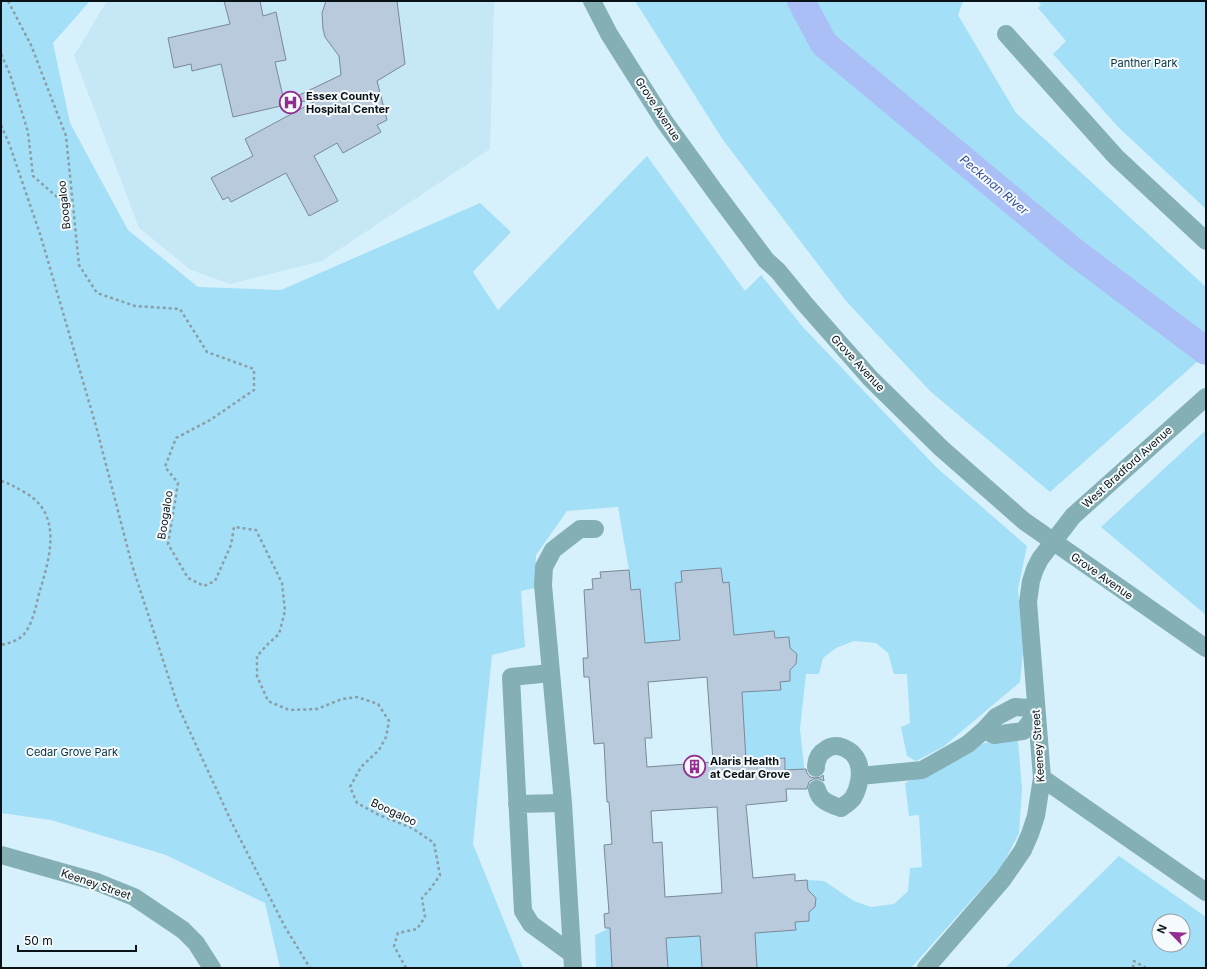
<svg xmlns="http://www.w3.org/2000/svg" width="1207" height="969" font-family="Inter,sans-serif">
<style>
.built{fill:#c5e7f6}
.green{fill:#a4dff8;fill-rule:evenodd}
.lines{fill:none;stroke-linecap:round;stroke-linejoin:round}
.river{stroke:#a9bff5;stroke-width:28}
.building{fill:#b8cadb;stroke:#788999;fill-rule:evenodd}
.path{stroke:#8a9ea6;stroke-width:2.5;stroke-dasharray:3 3;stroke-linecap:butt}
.minor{stroke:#84afb4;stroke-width:18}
.labels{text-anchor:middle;stroke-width:4;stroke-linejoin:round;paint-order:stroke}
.park-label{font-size:11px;fill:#053140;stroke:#f5fafc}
.poi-label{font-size:11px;font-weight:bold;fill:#091216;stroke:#f5fafc;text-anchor:start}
.street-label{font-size:11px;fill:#091216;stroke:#f5fafc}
.water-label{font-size:12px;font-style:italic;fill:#334c9b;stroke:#f5fafc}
</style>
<rect width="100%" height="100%" fill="#d7f1fc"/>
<!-- built -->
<path class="built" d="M 107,1 L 494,1 L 490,149 L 322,261 L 230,284 L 191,270 L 139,228 L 74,56 Z"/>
<!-- green -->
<path class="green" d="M 1,1 L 90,1 L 53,43 L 70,123 L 128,230 L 198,287 L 281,290 L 480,203 L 511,232 L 473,272 L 498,310 L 647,156 L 745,291 L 761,275 L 802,326 L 937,468 L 1027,546 L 1018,589 L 1023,652 L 1020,682 L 943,747 L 916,761 L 907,756 L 901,727 L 910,723 L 907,674 L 894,674 L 888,653 L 876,643 L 854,641 L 836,648 L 823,658 L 819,674 L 806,674 L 800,729 L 805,775 L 786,776 L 785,759 L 746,766 L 742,692 L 781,690 L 780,682 L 790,681 L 790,670 L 796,664 L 797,655 L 790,648 L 775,638 L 774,631 L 734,635 L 729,582 L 723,583 L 721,568 L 681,571 L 682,582 L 675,583 L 680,640 L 645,643 L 640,589 L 631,590 L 629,570 L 618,507 L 567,511 L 536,555 L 535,588 L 521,591 L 525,647 L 492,655 L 473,844 L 523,968 L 280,968 L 265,903 L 166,855 L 51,820 L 1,813 Z
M 635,1 L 963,1 L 958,15 L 1016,113 L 1206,287 L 1206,354 L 1050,492 L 930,391 L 846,301 L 723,140 Z
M 1038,1 L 1206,1 L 1206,209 L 1118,127 L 1053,54 L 1066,41 L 1038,8 L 1041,5 Z
M 1206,430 L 1206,615 L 1101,527 Z
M 1018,740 L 1022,789 L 1019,833 L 1002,866 L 911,968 L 757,968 L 755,933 L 796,930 L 795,922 L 809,921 L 809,912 L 815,907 L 816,898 L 808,890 L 807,880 L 824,881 L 854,901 L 871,907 L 894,904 L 908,891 L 910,868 L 922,867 L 919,815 L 909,816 L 905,783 L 984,743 Z
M 1119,856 L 1206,917 L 1206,968 L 1005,968 ZM 1159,921 L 1183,921 L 1183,945 L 1159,945 Z
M 610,928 L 612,968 L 596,968 L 595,935 Z
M 700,936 L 702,968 L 668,968 L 666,938 Z"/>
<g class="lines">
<!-- river -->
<path class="river" d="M 801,1 L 824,44 L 1073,251 L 1206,351"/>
</g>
<!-- building -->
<path class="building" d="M 224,1 L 260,1 L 263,16 L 276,12 L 286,60 L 275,62 L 285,105 L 233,117 L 221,64 L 192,71 L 191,64 L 174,68 L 168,38 L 230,24 Z
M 326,1 L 397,1 L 405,64 L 377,81 L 387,120 L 377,125 L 381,132 L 343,153 L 337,143 L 314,156 L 338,201 L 309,216 L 286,173 L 231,202 L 228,197 L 223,200 L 211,178 L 253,156 L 245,139 L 319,99 L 319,98 L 295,103 L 293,98 L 341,75 L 339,56 L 325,37 L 323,29 L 322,13 Z
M 721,568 L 723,583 L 729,582 L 734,635 L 774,631 L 775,638 L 789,637 L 790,648 L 797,654 L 796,664 L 790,670 L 790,681 L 780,682 L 781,690 L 742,692 L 746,761 L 785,758 L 785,770 L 806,769 L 807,773 L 810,777 L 815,778 L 821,777 L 823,775 L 824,781 L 819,779 L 814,779 L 809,782 L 807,789 L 786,789 L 787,801 L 746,805 L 753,878 L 795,874 L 795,881 L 807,880 L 808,890 L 816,898 L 815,907 L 809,912 L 809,921 L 795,922 L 796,930 L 755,933 L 757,968 L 702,968 L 700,936 L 666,938 L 668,968 L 612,968 L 610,928 L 605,928 L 604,914 L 609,913 L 604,845 L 612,844 L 609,802 L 607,802 L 604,743 L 594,744 L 589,677 L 584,677 L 583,658 L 588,658 L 584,590 L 593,589 L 592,579 L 601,578 L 600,572 L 629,570 L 631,590 L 640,589 L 645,643 L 680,640 L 675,583 L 682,582 L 681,571 ZM 707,677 L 713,762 L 647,767 L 645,738 L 652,738 L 648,682 ZM 717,807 L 722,893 L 665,897 L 662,842 L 653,843 L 651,811 Z"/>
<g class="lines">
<!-- path -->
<path class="path" d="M 8,1 L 31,45 L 66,136 L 79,265 L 97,293 L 135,306 L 180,309 L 207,352 L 254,369 L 254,390 L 210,420 L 176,438 L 165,467 L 178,483 L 168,544 L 188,578 L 204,586 L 215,581 L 231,545 L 234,527 L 256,530 L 282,583 L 285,611 L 279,634 L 268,644 L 257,656 L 257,676 L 268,701 L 289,710 L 317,709 L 342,699 L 357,697 L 378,704 L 389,721 L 386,737 L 379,750 L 361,767 L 350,787 L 357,803 L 379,815 L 412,828 L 434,843 L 440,875 L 431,888 L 422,898 L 425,917 L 417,929 L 398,933 L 394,946 L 406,968
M 1,54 L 10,74 L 28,132 L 33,176 L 72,210
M 1,125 L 10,146 L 41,237 L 96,426 L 132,565 L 178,706 L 232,823 L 285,927 L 310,968
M 1,481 C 11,484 17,488 26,493 C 61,514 51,554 41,587 C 36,602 34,626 21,637 C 15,642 8,643 1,645
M 1133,968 L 1134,961 L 1146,968"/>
<!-- minor -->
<path class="minor" d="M 592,1 L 609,34 L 664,121 L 716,193 L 766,260 L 778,271 L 805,304 L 870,378 L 941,448 L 1024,521 L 1206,648
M 1006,34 L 1116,157 L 1206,241
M 551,673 L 511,677 L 523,911 L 531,924 L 572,954
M 1015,707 L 1028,708 L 1036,715 L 1023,731 L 994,735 L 984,730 L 996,717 Z
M 816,768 C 816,760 818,754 825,750 C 836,741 853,749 858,762 C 862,773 859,788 853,798 C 850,802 845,805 841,808 C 830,804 819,801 817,789
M 860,776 L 922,770 L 968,744 L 984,730
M 1042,778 L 1206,892
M 517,804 L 563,803
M 1,855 L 97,882 L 134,897 L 183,930 L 196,943 L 212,968
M 573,968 L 563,803 L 543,585 L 544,567 L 553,550 L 580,529 L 595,529
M 926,968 L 1003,879 L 1023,850 L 1030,834 L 1036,816 L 1042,778 L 1028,602 L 1031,581 L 1035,569 L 1040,559 L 1073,516 L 1206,397"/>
</g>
<!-- icons -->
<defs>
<symbol id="hospital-ring" viewBox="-11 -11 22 22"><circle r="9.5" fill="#f5fafc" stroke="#942d91" stroke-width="1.5"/><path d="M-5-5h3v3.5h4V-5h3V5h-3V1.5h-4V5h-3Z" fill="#942d91"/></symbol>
<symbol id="building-ring" viewBox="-11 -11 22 22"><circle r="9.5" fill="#f5fafc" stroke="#942d91" stroke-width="1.5"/><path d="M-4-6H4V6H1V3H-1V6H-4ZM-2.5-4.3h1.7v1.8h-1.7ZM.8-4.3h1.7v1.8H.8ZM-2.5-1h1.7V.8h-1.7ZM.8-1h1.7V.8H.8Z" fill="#942d91"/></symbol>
</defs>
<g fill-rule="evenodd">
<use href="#hospital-ring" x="278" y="90" width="25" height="25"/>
<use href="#building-ring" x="682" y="754" width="25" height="25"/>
</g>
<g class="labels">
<!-- park labels -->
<g class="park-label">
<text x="1144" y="67">Panther Park</text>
<text x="72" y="756">Cedar Grove Park</text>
</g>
<!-- poi labels -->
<g class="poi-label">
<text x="306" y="100">Essex County<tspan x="306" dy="13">Hospital Center</tspan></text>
<text x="710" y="765">Alaris Health<tspan x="710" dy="13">at Cedar Grove</tspan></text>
</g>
<!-- street labels -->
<g class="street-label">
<text transform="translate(658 109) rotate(57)" y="4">Grove Avenue</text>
<text transform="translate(64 205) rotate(-96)" y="4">Boogaloo</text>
<text transform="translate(858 363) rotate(47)" y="4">Grove Avenue</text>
<text transform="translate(1127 467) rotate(-42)" y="4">West Bradford Avenue</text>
<text transform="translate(165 515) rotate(-81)" y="4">Boogaloo</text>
<text transform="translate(1102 576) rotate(35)" y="4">Grove Avenue</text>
<text transform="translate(1038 746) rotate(-94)" y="4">Keeney Street</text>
<text transform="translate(394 812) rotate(25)" y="4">Boogaloo</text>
<text transform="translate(96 884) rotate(19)" y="4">Keeney Street</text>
</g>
<!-- water labels -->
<g class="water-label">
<text transform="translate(994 185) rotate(40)" y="4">Peckman River</text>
</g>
</g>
<!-- border -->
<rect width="1207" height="969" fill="none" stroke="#091216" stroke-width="4"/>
<!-- north arrow -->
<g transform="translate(1171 933) rotate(294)"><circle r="19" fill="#f5fafc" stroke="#979da0"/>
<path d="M0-3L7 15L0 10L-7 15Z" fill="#942d91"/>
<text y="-6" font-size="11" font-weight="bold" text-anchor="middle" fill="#091216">N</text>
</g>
<!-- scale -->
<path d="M18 945v6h118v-6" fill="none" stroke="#091216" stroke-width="2"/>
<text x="24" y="945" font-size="12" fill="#091216" stroke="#f5fafc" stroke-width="3" paint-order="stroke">50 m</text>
</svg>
